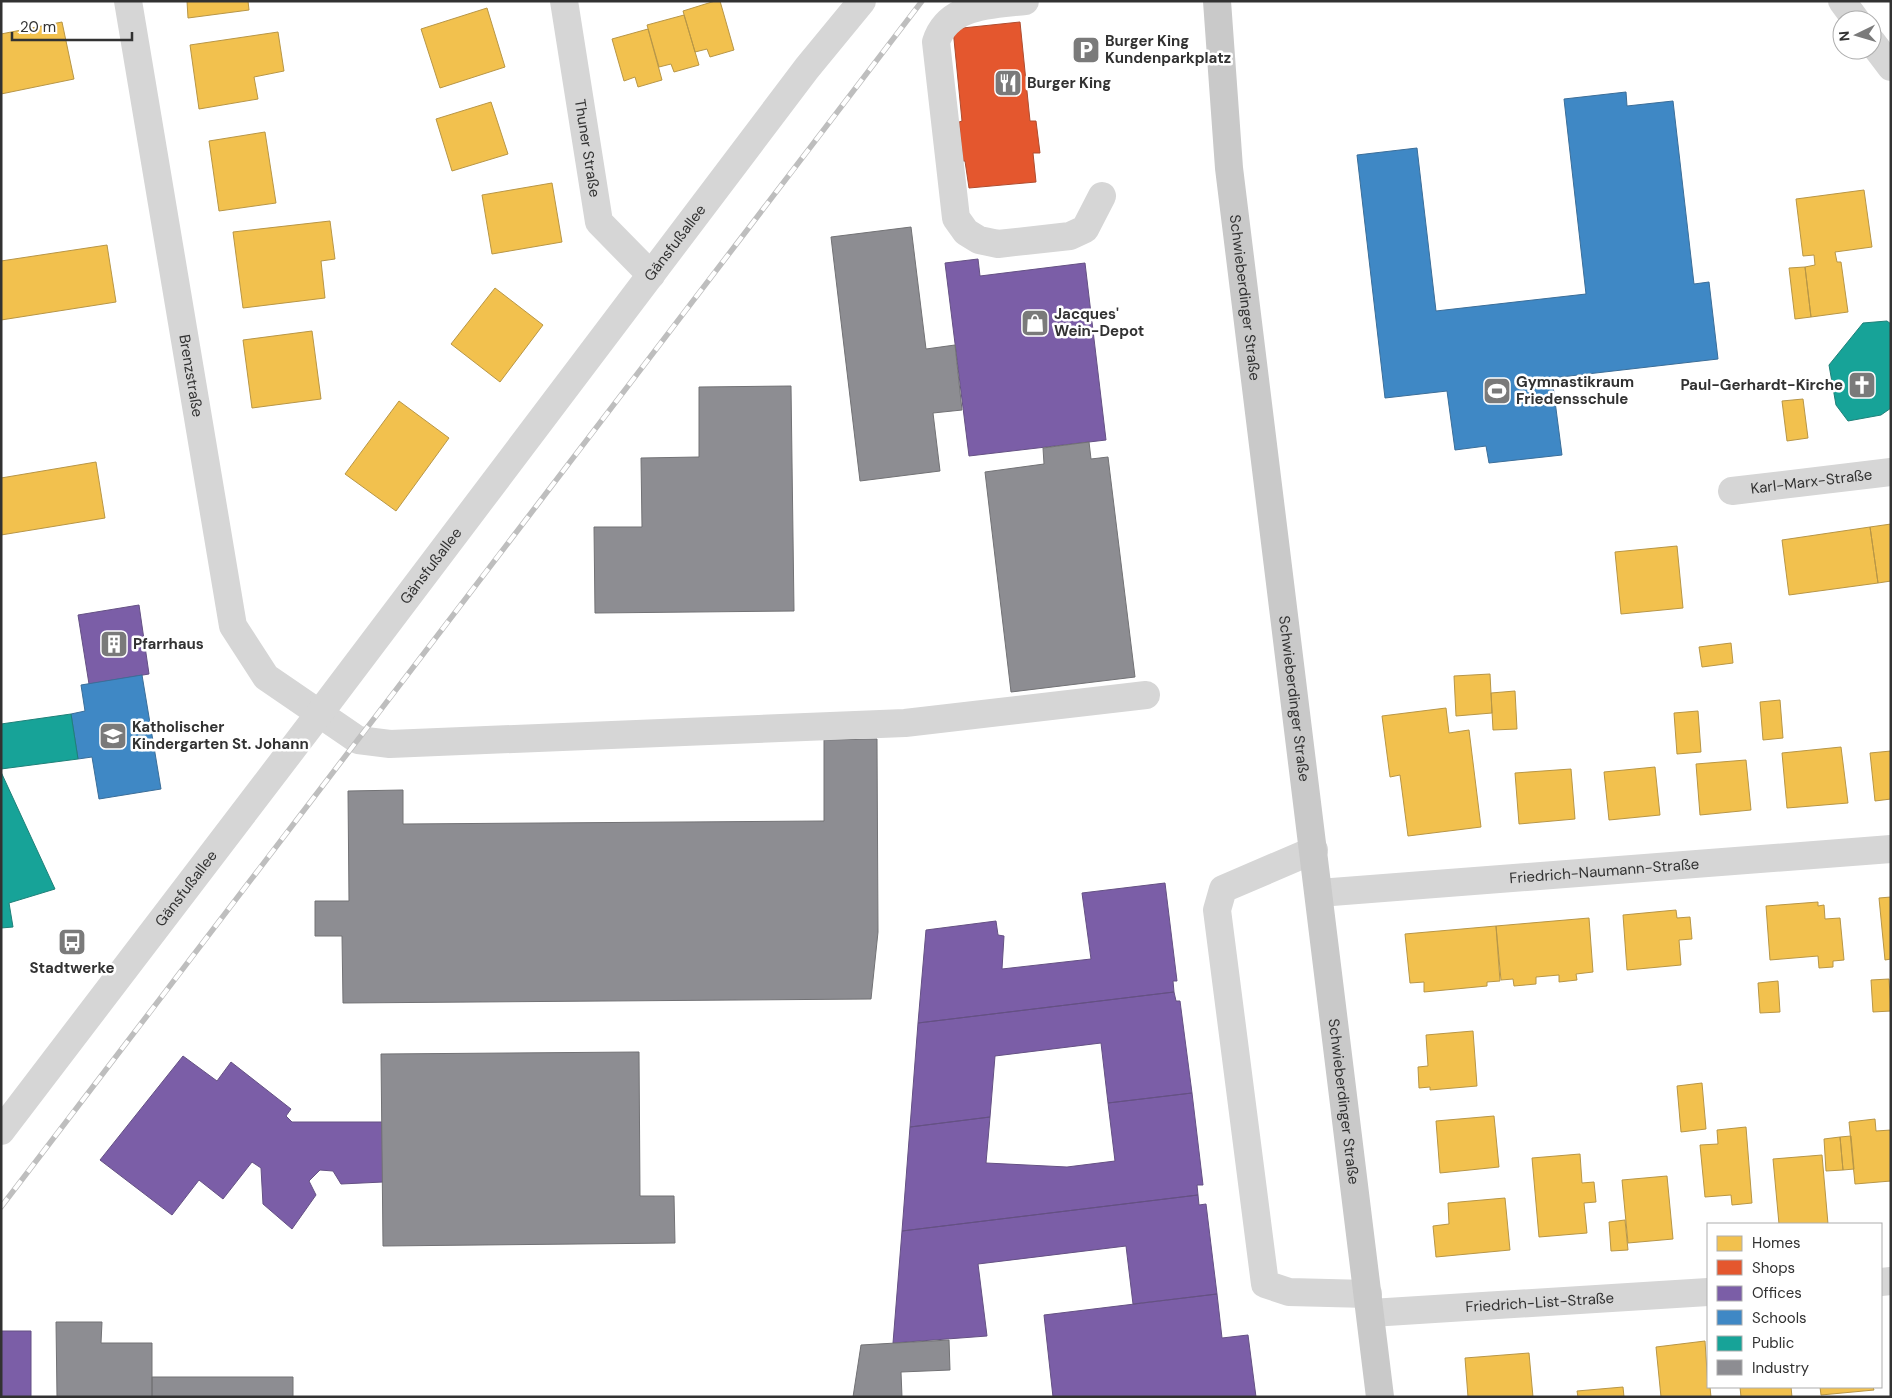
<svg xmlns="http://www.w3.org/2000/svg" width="1892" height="1398" font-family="'DM Sans',sans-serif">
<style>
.homes{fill:#f2c14e;stroke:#b89646}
.shops{fill:#e4572e;stroke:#af4c2f}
.offices{fill:#7b5ea7;stroke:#655184}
.schools{fill:#3f88c5;stroke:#3b6e99}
.public{fill:#17a398;stroke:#1f8179}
.industry{fill:#8d8d92;stroke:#727275}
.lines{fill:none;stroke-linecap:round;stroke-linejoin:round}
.minor{stroke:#d6d6d6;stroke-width:28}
.major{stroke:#c9c9c9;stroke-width:28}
.rail-casing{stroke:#bebebe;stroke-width:5.5}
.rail{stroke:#fff;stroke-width:4;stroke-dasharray:11;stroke-linecap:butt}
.labels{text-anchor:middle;stroke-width:5;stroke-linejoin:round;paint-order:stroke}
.poi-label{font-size:15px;font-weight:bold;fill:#323232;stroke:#fff;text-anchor:start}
.street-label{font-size:15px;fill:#323232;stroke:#fff}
</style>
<rect width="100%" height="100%" fill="#fff"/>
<!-- homes -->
<path class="homes" d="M 187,1 L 248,1 L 249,10 L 188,18 Z
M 715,1 L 720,1 L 734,50 L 710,57 L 707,49 L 695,52 L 683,11 Z
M 487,8 L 505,67 L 440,88 L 421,29 Z
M 684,15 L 699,65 L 674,72 L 671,64 L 659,67 L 647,25 Z
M 62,22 L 74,79 L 1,94 L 1,34 Z
M 648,29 L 662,80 L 638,87 L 635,77 L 624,81 L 612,39 Z
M 278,32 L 284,71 L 254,77 L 258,99 L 199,109 L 190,45 Z
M 491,102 L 508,154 L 452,171 L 436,119 Z
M 265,132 L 276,203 L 219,211 L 209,141 Z
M 552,183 L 562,242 L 492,254 L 482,195 Z
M 1864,190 L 1872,247 L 1835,252 L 1837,262 L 1841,262 L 1848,312 L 1811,317 L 1805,267 L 1815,265 L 1814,255 L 1803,256 L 1796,199 Z
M 330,221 L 335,259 L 321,261 L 325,298 L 243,308 L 233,232 Z
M 107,245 L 116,302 L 1,320 L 1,261 Z
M 1805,267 L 1811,317 L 1795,319 L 1789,268 Z
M 495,288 L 543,325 L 500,382 L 451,344 Z
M 312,331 L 321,399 L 252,408 L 243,340 Z
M 1803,399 L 1808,438 L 1787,441 L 1782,401 Z
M 399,401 L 449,438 L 396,511 L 345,474 Z
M 96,462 L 105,518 L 1,535 L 1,478 Z
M 1891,524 L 1891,581 L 1878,583 L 1870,527 Z
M 1870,527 L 1878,583 L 1789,595 L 1782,540 Z
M 1677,546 L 1683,608 L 1621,614 L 1615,552 Z
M 1731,643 L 1733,663 L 1702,667 L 1699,647 Z
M 1490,674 L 1492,713 L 1456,716 L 1454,676 Z
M 1515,691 L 1517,729 L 1493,730 L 1491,693 Z
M 1780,700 L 1783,738 L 1763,740 L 1760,702 Z
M 1446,708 L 1449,733 L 1469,730 L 1481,827 L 1408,836 L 1400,775 L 1390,777 L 1382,716 Z
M 1698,711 L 1701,752 L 1677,754 L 1674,713 Z
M 1841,747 L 1848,803 L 1787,808 L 1782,753 Z
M 1891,751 L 1891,799 L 1875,801 L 1870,753 Z
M 1746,760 L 1751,810 L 1700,815 L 1696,764 Z
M 1655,767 L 1660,815 L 1609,820 L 1604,772 Z
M 1571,769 L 1575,819 L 1519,824 L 1515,773 Z
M 1891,897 L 1891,959 L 1885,960 L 1879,898 Z
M 1818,902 L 1818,906 L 1824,905 L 1825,919 L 1840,918 L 1844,960 L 1833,961 L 1833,967 L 1819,968 L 1818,956 L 1770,960 L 1766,906 Z
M 1676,910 L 1677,918 L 1690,917 L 1692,939 L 1679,940 L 1681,965 L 1627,970 L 1623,915 Z
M 1589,918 L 1593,972 L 1576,974 L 1577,980 L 1559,982 L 1559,975 L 1536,977 L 1536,984 L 1514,986 L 1513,979 L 1501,980 L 1496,926 Z
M 1496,926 L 1500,981 L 1487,982 L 1487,986 L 1424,992 L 1424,982 L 1410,983 L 1405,934 Z
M 1889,979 L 1891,1011 L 1873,1012 L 1871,980 Z
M 1778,981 L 1780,1012 L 1760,1013 L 1758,983 Z
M 1473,1031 L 1477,1086 L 1430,1090 L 1430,1087 L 1419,1088 L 1418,1067 L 1428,1066 L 1426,1035 Z
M 1702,1083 L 1706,1129 L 1681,1132 L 1677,1086 Z
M 1494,1116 L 1499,1167 L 1440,1173 L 1436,1121 Z
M 1875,1119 L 1876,1131 L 1891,1130 L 1891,1181 L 1855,1184 L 1849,1122 Z
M 1746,1127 L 1752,1203 L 1732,1205 L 1731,1195 L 1705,1197 L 1700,1145 L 1718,1144 L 1717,1130 Z
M 1851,1136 L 1854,1169 L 1843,1170 L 1840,1137 Z
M 1840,1137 L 1843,1170 L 1826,1171 L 1824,1139 Z
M 1580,1154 L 1582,1183 L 1594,1182 L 1596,1202 L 1584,1203 L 1587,1233 L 1539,1237 L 1532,1158 Z
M 1822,1155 L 1828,1224 L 1779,1224 L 1773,1159 Z
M 1667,1176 L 1673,1239 L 1628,1243 L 1622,1180 Z
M 1505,1198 L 1510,1250 L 1436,1257 L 1433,1226 L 1449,1224 L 1448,1203 Z
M 1625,1220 L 1628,1250 L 1611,1251 L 1609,1222 Z
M 1705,1341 L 1708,1387 L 1710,1387 L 1711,1397 L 1661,1397 L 1656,1347 Z
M 1529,1353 L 1533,1397 L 1468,1397 L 1465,1358 Z
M 1623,1387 L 1624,1397 L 1578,1397 L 1577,1391 Z
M 1740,1387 L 1791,1387 L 1792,1397 L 1741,1397 Z
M 1820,1387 L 1873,1387 L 1874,1390 L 1821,1395 Z"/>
<!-- shops -->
<path class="shops" d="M 1020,22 L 1030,121 L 1036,121 L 1040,153 L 1033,153 L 1036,182 L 969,188 L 965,161 L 963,161 L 959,122 L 962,121 L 953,29 Z"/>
<!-- offices -->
<path class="offices" d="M 978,259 L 980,276 L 1085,263 L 1106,440 L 969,456 L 945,263 Z
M 139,605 L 149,674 L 89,684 L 78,615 Z
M 1165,883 L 1177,981 L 1173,981 L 1174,992 L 918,1023 L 926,930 L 996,921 L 998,935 L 1004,936 L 1002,969 L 1091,959 L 1082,893 Z
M 1174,992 L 1176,1001 L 1180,1001 L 1192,1093 L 1108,1103 L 1101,1043 L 995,1056 L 990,1117 L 910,1127 L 918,1023 Z
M 183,1056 L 217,1081 L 231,1062 L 291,1109 L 286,1116 L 292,1122 L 382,1122 L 383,1182 L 341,1184 L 333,1171 L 320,1170 L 309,1181 L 316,1195 L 292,1229 L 263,1204 L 261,1168 L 252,1162 L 223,1199 L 199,1180 L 172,1215 L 100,1160 Z
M 1192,1093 L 1203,1185 L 1197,1185 L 1198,1195 L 902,1231 L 910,1127 L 990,1117 L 986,1163 L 1067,1167 L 1115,1161 L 1108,1103 Z
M 1198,1195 L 1199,1205 L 1206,1204 L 1217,1294 L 1133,1304 L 1126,1246 L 978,1264 L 987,1336 L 893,1343 L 902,1231 Z
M 1217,1294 L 1222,1338 L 1248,1335 L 1256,1397 L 1053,1397 L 1044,1315 Z
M 1,1331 L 31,1331 L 31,1397 L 1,1397 Z"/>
<!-- schools -->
<path class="schools" d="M 1626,92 L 1627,106 L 1673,101 L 1694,284 L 1709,282 L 1718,359 L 1552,378 L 1562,455 L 1489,463 L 1486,446 L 1455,450 L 1447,391 L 1385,398 L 1357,155 L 1417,148 L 1436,311 L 1586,294 L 1564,99 Z
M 142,675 L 161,789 L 99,799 L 92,757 L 78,759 L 71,714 L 85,711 L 81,685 Z"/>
<!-- public -->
<path class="public" d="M 1887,321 L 1891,324 L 1891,408 L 1881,415 L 1848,421 L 1836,405 L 1829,365 L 1863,323 Z
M 71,714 L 78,759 L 1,769 L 1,724 Z
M 1,772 L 55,889 L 9,903 L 13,927 L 1,928 Z"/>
<!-- industry -->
<path class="industry" d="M 911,227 L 926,349 L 955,345 L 962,410 L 933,413 L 940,471 L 860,481 L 831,237 Z
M 791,386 L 794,611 L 595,613 L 594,527 L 642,527 L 641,458 L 699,457 L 699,387 Z
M 1089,442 L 1091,459 L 1108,457 L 1135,677 L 1011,692 L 985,472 L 1044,464 L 1043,448 Z
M 877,739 L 878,932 L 871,999 L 343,1003 L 342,936 L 315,936 L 315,901 L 349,901 L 348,791 L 403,790 L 403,824 L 824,821 L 824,740 Z
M 639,1052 L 640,1196 L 674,1196 L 675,1243 L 383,1246 L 381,1054 Z
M 56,1322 L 102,1322 L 101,1343 L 152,1343 L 152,1397 L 57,1397 Z
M 949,1340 L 950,1370 L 901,1372 L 902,1397 L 853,1397 L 861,1345 Z
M 152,1377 L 293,1377 L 293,1397 L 152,1397 Z"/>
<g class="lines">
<!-- minor -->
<g class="minor">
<path id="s1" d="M 128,1 L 233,626 L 266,677 L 358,740 L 390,744 L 905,723 L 1146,695"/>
<path id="s2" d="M 564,1 L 599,222 L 651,275"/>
<path d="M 1025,1 C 992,5 948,4 936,42 L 956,218 L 966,232 L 979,240 L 998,244 L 1070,236 L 1085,229 L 1102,196"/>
<path d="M 1842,1 L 1856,20"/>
<path d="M 1872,42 L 1891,67"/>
<path id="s3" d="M 1732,491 L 1891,472"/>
<path d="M 1314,850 L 1223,889 L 1217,910 L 1265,1284 L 1289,1292 L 1368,1294"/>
<path id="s4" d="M 1319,893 L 1891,849"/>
<path id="s5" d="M 1,1131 L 319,714 L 807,68 L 862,1"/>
<path d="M 1881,1282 L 1891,1281"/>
<path id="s6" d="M 1371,1313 L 1708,1292"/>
</g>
<!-- major -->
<path class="major" id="s7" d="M 1217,1 L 1229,168 L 1380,1397"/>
<defs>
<path id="rail" d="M 1,1207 L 922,1"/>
</defs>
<!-- rail casing -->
<use href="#rail" class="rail-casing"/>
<!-- rail -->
<use href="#rail" class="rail"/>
</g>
<!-- icons -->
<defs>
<symbol id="parking-square" viewBox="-11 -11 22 22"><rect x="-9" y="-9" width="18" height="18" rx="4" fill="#7a7a7a" stroke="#fff"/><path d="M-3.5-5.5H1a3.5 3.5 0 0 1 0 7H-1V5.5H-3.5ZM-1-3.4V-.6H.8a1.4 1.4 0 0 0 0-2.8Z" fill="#fff"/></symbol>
<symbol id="restaurant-square" viewBox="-11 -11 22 22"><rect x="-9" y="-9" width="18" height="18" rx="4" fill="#7a7a7a" stroke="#fff"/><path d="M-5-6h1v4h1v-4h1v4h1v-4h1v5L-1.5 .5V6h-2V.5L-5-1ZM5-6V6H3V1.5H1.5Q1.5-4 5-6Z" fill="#fff"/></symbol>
<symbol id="shop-square" viewBox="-11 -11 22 22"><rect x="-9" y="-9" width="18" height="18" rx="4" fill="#7a7a7a" stroke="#fff"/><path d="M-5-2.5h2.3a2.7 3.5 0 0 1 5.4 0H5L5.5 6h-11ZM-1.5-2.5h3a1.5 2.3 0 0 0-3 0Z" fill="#fff"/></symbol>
<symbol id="church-square" viewBox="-11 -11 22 22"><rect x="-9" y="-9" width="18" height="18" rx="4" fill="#7a7a7a" stroke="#fff"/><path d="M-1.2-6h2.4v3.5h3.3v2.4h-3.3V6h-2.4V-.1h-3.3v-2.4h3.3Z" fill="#fff"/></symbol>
<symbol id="stadium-square" viewBox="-11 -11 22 22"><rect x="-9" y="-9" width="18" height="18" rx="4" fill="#7a7a7a" stroke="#fff"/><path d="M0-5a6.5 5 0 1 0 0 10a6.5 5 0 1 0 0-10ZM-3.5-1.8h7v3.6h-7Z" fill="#fff"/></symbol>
<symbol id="building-square" viewBox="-11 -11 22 22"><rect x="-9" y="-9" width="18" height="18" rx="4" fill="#7a7a7a" stroke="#fff"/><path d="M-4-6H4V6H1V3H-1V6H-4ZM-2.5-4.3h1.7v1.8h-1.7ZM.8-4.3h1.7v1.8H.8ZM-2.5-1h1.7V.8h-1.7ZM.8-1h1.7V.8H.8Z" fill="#fff"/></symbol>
<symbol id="school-square" viewBox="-11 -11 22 22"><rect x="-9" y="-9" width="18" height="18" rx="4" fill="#7a7a7a" stroke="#fff"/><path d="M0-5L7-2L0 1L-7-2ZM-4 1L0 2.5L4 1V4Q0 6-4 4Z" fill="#fff"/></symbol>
<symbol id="bus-square" viewBox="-11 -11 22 22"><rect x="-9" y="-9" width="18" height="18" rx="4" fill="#7a7a7a" stroke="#fff"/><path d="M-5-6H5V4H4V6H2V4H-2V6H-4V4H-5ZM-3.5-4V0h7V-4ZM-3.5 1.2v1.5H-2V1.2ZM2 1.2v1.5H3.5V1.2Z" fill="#fff"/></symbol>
</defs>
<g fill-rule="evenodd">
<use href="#parking-square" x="1070" y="34" width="32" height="32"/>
<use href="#restaurant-square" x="992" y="67" width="32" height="32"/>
<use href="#shop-square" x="1019" y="307" width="32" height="32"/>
<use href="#church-square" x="1846" y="369" width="32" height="32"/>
<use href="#stadium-square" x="1481" y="375" width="32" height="32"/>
<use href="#building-square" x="98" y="628" width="32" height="32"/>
<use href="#school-square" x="97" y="720" width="32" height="32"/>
<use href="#bus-square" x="56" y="926" width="32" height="32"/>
</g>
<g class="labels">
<!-- poi labels -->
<g class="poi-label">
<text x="1105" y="46">Burger King<tspan x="1105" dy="17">Kundenparkplatz</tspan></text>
<text x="1027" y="88">Burger King</text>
<text x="1054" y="319">Jacques'<tspan x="1054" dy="17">Wein-Depot</tspan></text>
<text x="1516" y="387">Gymnastikraum<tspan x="1516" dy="17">Friedensschule</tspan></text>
<text x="1843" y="390" text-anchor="end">Paul-Gerhardt-Kirche</text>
<text x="133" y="649">Pfarrhaus</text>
<text x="132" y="732">Katholischer<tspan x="132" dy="17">Kindergarten St. Johann</tspan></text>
<text x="72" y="973" text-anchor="middle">Stadtwerke</text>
</g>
<!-- street labels -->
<g class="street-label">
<text dy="5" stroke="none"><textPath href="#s2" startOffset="149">Thuner Straße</textPath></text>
<text dy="5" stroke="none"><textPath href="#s5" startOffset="1115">Gänsfußallee</textPath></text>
<text dy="5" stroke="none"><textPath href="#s7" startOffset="298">Schwieberdinger Straße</textPath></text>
<text dy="5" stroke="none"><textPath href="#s1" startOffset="380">Brenzstraße</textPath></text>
<text dy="5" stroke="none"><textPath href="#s3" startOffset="80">Karl-Marx-Straße</textPath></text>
<text dy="5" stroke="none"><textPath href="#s5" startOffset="710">Gänsfußallee</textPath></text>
<text dy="5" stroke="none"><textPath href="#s7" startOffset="702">Schwieberdinger Straße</textPath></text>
<text dy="5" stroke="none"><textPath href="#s4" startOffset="286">Friedrich-Naumann-Straße</textPath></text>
<text dy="5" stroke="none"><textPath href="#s5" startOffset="305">Gänsfußallee</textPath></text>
<text dy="5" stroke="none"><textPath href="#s7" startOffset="1108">Schwieberdinger Straße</textPath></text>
<text dy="5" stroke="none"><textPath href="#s6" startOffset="169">Friedrich-List-Straße</textPath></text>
</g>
</g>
<!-- border -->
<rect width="1892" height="1398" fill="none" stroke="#323232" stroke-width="5"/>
<!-- legend -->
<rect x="1707" y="1223" width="175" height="165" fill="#ffffff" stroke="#adadad"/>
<rect x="1717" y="1236" width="25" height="15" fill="#f2c14e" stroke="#adadad"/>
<text x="1752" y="1248" font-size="15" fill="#323232">Homes</text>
<rect x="1717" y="1260" width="25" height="15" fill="#e4572e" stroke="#adadad"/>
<text x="1752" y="1273" font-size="15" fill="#323232">Shops</text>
<rect x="1717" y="1286" width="25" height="15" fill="#7b5ea7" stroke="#adadad"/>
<text x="1752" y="1298" font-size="15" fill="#323232">Offices</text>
<rect x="1717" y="1310" width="25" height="15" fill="#3f88c5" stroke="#adadad"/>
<text x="1752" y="1323" font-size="15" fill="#323232">Schools</text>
<rect x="1717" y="1336" width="25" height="15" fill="#17a398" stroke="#adadad"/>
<text x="1752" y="1348" font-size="15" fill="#323232">Public</text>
<rect x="1717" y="1360" width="25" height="15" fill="#8d8d92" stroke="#adadad"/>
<text x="1752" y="1373" font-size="15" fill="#323232">Industry</text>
<!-- north arrow -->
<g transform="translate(1857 35) rotate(265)"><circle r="24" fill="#ffffff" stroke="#adadad"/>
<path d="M0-4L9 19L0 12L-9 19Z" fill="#7a7a7a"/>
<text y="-8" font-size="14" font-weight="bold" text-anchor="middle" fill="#323232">N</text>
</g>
<!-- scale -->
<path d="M12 32v8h120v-8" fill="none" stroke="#323232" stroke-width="2.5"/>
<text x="20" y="32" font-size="15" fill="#323232" stroke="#ffffff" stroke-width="4" paint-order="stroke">20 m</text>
</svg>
